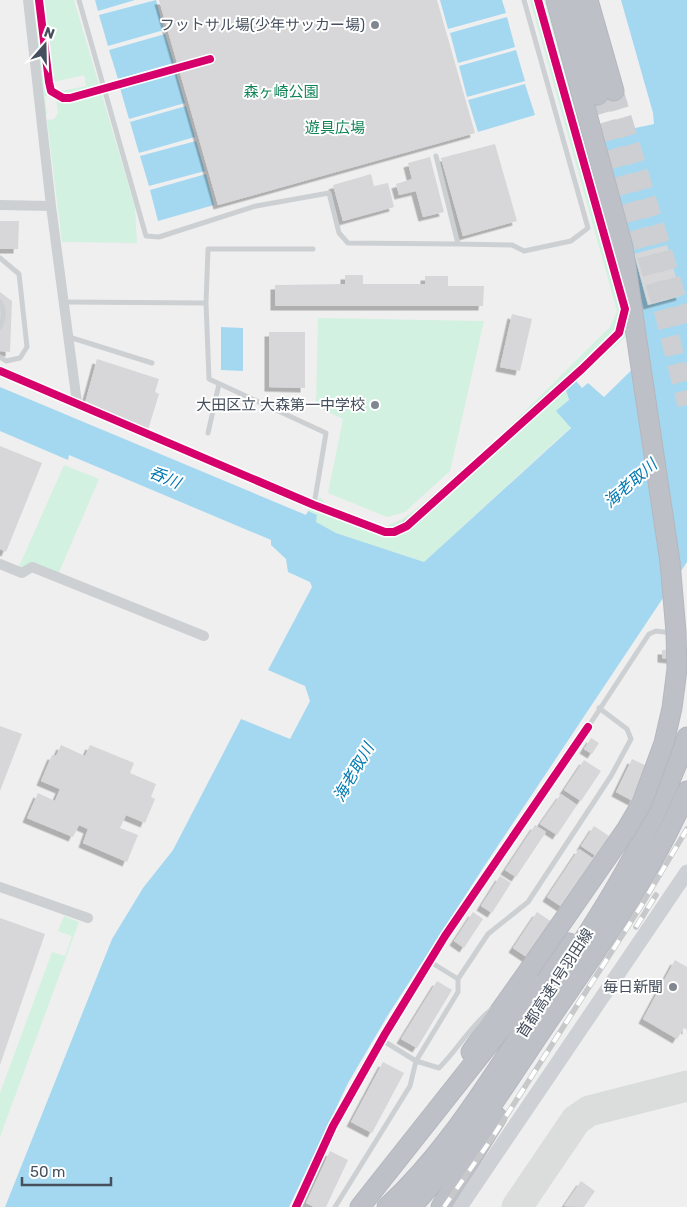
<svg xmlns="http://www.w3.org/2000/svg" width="687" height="1207" font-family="Rubik,'Noto Sans JP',sans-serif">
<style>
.green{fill:#d2f1e1}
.water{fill:#a4d8f1}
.pier{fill:#f0efef}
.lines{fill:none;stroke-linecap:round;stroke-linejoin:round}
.taxiway{stroke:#dbdcdc;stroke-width:31}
.building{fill:#d7d7d9;filter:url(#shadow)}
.highway-tunnel{stroke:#cecfd2;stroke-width:19;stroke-dasharray:19 9;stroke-linecap:butt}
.highway-casing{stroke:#b4b7bf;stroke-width:21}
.lane{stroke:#cdd0d3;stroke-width:5}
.street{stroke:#cdd0d3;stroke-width:10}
.secondary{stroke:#cdd0d4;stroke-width:15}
.highway{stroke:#bdc1c7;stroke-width:19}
.rail-casing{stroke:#c6c8ca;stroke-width:5.5}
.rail{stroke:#fff;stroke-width:4;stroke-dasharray:11;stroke-linecap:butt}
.highway-bridge-casing{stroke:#b4b7bf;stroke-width:21;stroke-linecap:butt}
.highway-bridge{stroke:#bdc1c7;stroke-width:19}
.cycleway-casing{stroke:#fff;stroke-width:11}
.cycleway{stroke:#d6006c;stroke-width:8}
.poi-dot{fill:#818790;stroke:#fff;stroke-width:2}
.labels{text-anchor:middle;stroke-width:4;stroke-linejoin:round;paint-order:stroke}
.poi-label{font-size:15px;fill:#454f5d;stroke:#fff;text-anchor:end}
.park-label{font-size:15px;fill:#118457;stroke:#fff}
.street-label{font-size:15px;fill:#454f5d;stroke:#fff}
.water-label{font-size:16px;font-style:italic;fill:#037ab2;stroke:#fff}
</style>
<defs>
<filter id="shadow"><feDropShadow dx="-4.5" dy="4.5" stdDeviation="0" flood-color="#0004"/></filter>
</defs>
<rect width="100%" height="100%" fill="#f0efef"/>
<!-- green -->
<path class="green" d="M 30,0 L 74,0 L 135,207 L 137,243 L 62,242 L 47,120 L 54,119 L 58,113 L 56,98 L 61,91 L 86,86 L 84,75 L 54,82 L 45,98 L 47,114 L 44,114 Z
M 530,0 L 545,0 L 631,307 L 632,331 L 567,390 L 571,427 L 424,562 L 336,533 L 315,522 L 317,515 L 308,511 L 320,497 L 330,508 L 382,527 C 401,523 416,509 430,497 C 494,446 551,384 610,327 L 617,311 Z
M 318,318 L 484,321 L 450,471 L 405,512 L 387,517 L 328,493 L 343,419 L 316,406 Z
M 64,465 L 99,479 L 57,577 L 32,567 L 17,571 Z
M 64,916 L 79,922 L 0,1137 L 0,1093 L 52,952 L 65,956 L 72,936 L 58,931 Z"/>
<!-- water -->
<path class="water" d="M 95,0 L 135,0 L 98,11 Z
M 156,0 L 164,30 L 108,46 L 99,15 Z
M 440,0 L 502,0 L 506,13 L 448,29 Z
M 621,0 L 687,0 L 687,562 L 485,865 L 388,1015 L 348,1083 L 289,1207 L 5,1207 L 112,939 L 143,888 L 173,850 L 241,719 L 290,739 L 310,701 L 305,686 L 268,670 L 312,587 L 310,582 L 288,572 L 286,559 L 271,545 L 271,540 L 69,455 L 68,460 L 0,431 L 0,387 L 306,515 L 308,511 L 317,515 L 316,522 L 336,533 L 424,562 L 571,428 L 556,411 L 569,400 L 566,390 L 576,381 L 582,388 L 588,383 L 604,397 L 647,355 L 602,135 L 654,124 L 653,113 Z
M 507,17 L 515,47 L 458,63 L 450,33 Z
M 165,34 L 174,63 L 118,79 L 109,50 Z
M 516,50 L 525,81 L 467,97 L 459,66 Z
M 176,72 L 185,103 L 129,119 L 120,88 Z
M 525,84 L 535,115 L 478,132 L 468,100 Z
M 186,106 L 195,137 L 139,153 L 130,122 Z
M 196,141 L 205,171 L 149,186 L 140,156 Z
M 206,174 L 214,205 L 158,221 L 150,190 Z
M 221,327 L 243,328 L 243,371 L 221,370 Z"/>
<!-- pier -->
<path class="pier" d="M 174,63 L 174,66 L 118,82 L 115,80 Z
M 175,69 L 176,72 L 118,89 L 120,86 Z"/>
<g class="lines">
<!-- taxiway -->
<path class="taxiway" d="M 517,1207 L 576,1120 L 589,1111 L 687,1086"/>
</g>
<!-- building -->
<path class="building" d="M 159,0 L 437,0 L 475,133 L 218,205 Z
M 495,144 L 517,221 L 463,236 L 441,158 Z
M 430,157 L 444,212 L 423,217 L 416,191 L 399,195 L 396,184 L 412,179 L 408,163 Z
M 371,174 L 374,186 L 388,183 L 394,207 L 343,221 L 333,185 Z
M 0,221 L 19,221 L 18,249 L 0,249 Z
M 667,245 L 681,296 L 648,305 L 634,254 Z
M 345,275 L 363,275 L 363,284 L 425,284 L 425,276 L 448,276 L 448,286 L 484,286 L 483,306 L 275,306 L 275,285 L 345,284 Z
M 0,292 L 12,301 L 10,352 L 0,351 Z
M 512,314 L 532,319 L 520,371 L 500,367 Z
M 269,332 L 305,332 L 305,388 L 269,387 Z
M 97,359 L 159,379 L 155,392 L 159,394 L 148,430 L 85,403 Z
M 0,446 L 42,463 L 6,552 L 0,549 Z
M 407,518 L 409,521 L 403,525 L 401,522 Z
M 662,650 L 673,650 L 672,659 L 662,658 Z
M 0,726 L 22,734 L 0,791 Z
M 591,738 L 599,743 L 592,754 L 584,749 Z
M 61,745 L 85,756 L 90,745 L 134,763 L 130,773 L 156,784 L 151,797 L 155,799 L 145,823 L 126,815 L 120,828 L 138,835 L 127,862 L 83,843 L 88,829 L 79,825 L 73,837 L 27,818 L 38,793 L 55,801 L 60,789 L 41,781 L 52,755 L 56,756 Z
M 632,759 L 649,767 L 633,801 L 616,792 Z
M 584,760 L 601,771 L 581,801 L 564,790 Z
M 561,794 L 577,805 L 557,835 L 540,824 Z
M 535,825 L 546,832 L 516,877 L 505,870 Z
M 594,826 L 609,836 L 596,856 L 581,846 Z
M 579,849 L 594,859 L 562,907 L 547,897 Z
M 500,876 L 511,883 L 492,913 L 481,906 Z
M 473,912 L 483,919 L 464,948 L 454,941 Z
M 537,912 L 552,922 L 528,958 L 513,948 Z
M 0,918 L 45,934 L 0,1065 Z
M 675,960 L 687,967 L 687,1030 L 684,1028 L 677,1039 L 643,1019 Z
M 437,981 L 452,990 L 417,1048 L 401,1039 Z
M 383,1062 L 404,1073 L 372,1133 L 351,1122 Z
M 330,1151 L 348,1160 L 326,1207 L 314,1207 L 306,1203 Z
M 581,1181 L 595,1191 L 584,1207 L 564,1206 Z"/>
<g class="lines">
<!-- highway-tunnel -->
<path class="highway-tunnel" d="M 614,91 L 687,332
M 598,95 L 664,313 L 687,405"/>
<defs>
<path id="highway" d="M 556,0 L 623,247 L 670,562
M 571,0 L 598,95
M 588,0 L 614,91
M 471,1052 L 529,970
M 360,1207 L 569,943
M 387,1207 C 441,1158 481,1094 521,1034 C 585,940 649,846 687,737
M 411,1207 C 463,1154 502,1089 544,1027 C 596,951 651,876 687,791
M 441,1207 L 497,1117"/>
</defs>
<!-- highway casing -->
<use href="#highway" class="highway-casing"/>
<!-- lane -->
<path class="lane" d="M 79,0 L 146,236 L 159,237 L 256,206 L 329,193 L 339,233 L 348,243 L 458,244 L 436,156
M 458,244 L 512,245 L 524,251 L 571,241 L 588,228 L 524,0
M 0,258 L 19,274 L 27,347 L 20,358 L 6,361 L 0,357
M 0,302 C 5,311 4,318 0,327
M 64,302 L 206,303 L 208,249 L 313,249
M 206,303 L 209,379 L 326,433 L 314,505
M 69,337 L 152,363
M 208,433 L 219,384
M 588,727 L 649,634 L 656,631 L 672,633
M 429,961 L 458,979 L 488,934 L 528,902 L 611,776 L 631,739 L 627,729 L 599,708
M 382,1040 L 416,1061 L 439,1068 C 458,1049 471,1025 492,1009
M 335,1207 L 410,1086 L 416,1061 L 458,992 L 458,979"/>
<!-- street -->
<path class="street" d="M 28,0 L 51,206 L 77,403
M 0,205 L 51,206
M 0,564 L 22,573 L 32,567 L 204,636
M 0,887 L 88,918
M 296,1207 L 333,1126 L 385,1034 L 445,936 L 588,727"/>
<!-- secondary -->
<path class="secondary" d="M 460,1207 L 687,872"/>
<!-- highway -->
<use href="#highway" class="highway"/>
<defs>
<path id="rail" d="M 636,927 L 656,895
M 444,1207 L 492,1138 L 641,906 L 687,829"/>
</defs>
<!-- rail casing -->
<use href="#rail" class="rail-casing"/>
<!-- rail -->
<use href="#rail" class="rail"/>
<defs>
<path id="highway-bridge" d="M 529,970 L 626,830 L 642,803 L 664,743 L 672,708 L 677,669 L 676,632 L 670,562"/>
</defs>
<!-- highway-bridge casing -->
<use href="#highway-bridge" class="highway-bridge-casing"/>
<!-- highway-bridge -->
<use href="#highway-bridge" class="highway-bridge"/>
<defs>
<path id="cycleway" d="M 39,0 L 49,82 L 51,91 L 63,98 L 70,98 L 210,59
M 0,371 L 314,505 L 385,532 L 394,532 L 407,526 L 582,369 L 619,333 L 625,309 L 538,0
M 296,1207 L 333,1126 L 385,1034 L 445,936 L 588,727"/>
</defs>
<!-- cycleway casing -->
<use href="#cycleway" class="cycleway-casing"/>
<!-- cycleway -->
<use href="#cycleway" class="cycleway"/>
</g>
<!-- markers -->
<g class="poi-dot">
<circle cx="375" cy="25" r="5"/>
<circle cx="375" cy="405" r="5"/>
<circle cx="673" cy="987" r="5"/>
</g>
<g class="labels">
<!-- poi labels -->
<g class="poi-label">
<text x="365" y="30">フットサル場(少年サッカー場)</text>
<text x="365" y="410">大田区立 大森第一中学校</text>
<text x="663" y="992">毎日新聞</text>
</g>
<!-- park labels -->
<g class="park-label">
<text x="281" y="97">森ヶ崎公園</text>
<text x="335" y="133">遊具広場</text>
</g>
<!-- street labels -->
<g class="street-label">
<text transform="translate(555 983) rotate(-57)" y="5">首都高速1号羽田線</text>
</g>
<!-- water labels -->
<g class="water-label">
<text transform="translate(165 477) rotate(23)" y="6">呑川</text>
<text transform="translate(630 483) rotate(-41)" y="6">海老取川</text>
<text transform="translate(353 772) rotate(-60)" y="6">海老取川</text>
</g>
</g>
<!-- north arrow -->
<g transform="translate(45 45) rotate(20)" stroke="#ffffff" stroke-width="4" paint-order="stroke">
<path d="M0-4L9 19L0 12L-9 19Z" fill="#454f5d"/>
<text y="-8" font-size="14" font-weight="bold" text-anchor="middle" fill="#454f5d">N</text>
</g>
<!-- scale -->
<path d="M22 1177v8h89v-8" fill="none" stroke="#454f5d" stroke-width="2.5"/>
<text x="30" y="1177" font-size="15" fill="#454f5d" stroke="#ffffff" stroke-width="4" paint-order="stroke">50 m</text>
</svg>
